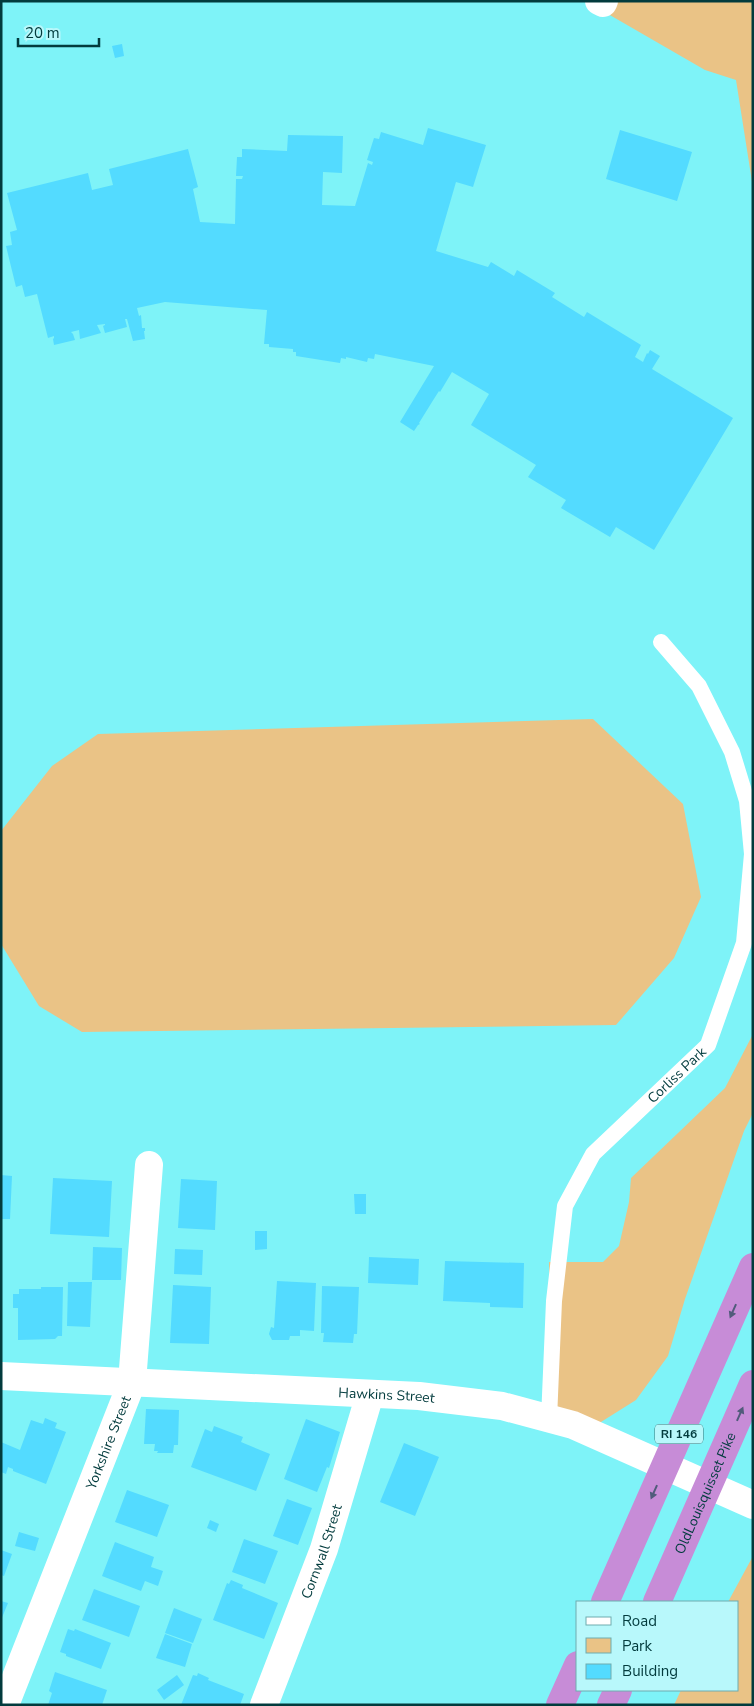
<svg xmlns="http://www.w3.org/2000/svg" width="754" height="1706" font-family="'Nunito Sans',sans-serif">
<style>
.green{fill:#eac386}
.building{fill:#53dbff}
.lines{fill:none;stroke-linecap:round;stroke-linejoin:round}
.service{stroke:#fff;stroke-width:16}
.minor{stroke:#fff;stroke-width:28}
.tertiary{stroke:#fff;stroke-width:28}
.motorway{stroke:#c78cd7;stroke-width:28}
.oneway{fill:#515b7b}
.labels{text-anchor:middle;stroke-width:4.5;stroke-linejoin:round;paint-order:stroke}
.shield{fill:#b8f8fb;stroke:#397476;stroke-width:1}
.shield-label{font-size:12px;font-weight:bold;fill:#023b3d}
.street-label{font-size:14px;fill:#023b3d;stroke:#b8f8fb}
</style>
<rect width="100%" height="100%" fill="#7ef3f8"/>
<!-- green -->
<path class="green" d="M 602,1 L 753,1 L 753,188 L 736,80 L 705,70 L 589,3 Z
M 593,719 L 683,804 L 701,897 L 674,958 L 616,1025 L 82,1032 L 39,1006 L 1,944 L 1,831 L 52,766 L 98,734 Z
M 753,1034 L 753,1113 L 744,1131 L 685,1299 L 668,1356 L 636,1400 L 593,1427 L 551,1411 L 549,1262 L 603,1262 L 619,1246 L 629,1202 L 631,1178 L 725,1088 Z
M 753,1556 L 753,1705 L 674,1705 L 681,1690 L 738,1690 L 738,1602 L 728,1602 Z"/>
<!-- building -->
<path class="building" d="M 122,44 L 124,56 L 115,58 L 112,46 Z
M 428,128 L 486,145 L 473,187 L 456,182 L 436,251 L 488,267 L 491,262 L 514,276 L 517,270 L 555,293 L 552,297 L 584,317 L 587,312 L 641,345 L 635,357 L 643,362 L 647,353 L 648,354 L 650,350 L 660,356 L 652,369 L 733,418 L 654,550 L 616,527 L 610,537 L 561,508 L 566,500 L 528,477 L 536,465 L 471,425 L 489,394 L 452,372 L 440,392 L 439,391 L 432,402 L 419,423 L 420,424 L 418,425 L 414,431 L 400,422 L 434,366 L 375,354 L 374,359 L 368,358 L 367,362 L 346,357 L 346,359 L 341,358 L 340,363 L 296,356 L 296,352 L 293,352 L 293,349 L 269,347 L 269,344 L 264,344 L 267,310 L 165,302 L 137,308 L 139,316 L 141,315 L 142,328 L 145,328 L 145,331 L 144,331 L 145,339 L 133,341 L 127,319 L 125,319 L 127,327 L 105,333 L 103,326 L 105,325 L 105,324 L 97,325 L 101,333 L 80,339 L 79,330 L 71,332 L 73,334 L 75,340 L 54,345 L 53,339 L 54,338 L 54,336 L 48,338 L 37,294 L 25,297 L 22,285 L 16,287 L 6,246 L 12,245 L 10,232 L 17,230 L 7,193 L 88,173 L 92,190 L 113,185 L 109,169 L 188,149 L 198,187 L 193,189 L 200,222 L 235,224 L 236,179 L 242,179 L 243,176 L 236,176 L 237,157 L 242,157 L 242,149 L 287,151 L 288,135 L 343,136 L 342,173 L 323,172 L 322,205 L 355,206 L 368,163 L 372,165 L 373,162 L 367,160 L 374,138 L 379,139 L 381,132 L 423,145 Z
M 620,130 L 692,152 L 677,201 L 606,179 Z
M 1,1175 L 12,1176 L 10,1219 L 1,1219 Z
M 53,1178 L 112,1181 L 109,1237 L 50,1234 Z
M 181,1179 L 217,1181 L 215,1230 L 178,1228 Z
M 354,1194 L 366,1194 L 366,1214 L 355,1214 Z
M 255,1231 L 267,1231 L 267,1249 L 255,1250 Z
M 93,1247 L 122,1248 L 121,1280 L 92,1280 Z
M 175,1249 L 203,1250 L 202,1275 L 174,1274 Z
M 369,1257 L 419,1259 L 418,1285 L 368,1283 Z
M 445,1261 L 524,1263 L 523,1308 L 490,1307 L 490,1303 L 443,1301 Z
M 277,1281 L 316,1283 L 314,1331 L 300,1330 L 300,1336 L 290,1336 L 289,1340 L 272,1340 L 269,1334 L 271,1327 L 274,1328 Z
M 68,1282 L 92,1282 L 90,1327 L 67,1326 Z
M 173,1285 L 211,1287 L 209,1344 L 170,1343 Z
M 322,1286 L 359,1287 L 357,1334 L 354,1334 L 353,1343 L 323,1342 L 324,1333 L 321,1333 Z
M 41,1287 L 63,1287 L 62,1336 L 58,1336 L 55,1339 L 18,1340 L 18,1308 L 13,1308 L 13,1294 L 19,1294 L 19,1289 L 41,1289 Z
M 146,1409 L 179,1410 L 178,1445 L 174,1445 L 173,1453 L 157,1453 L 158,1451 L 154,1451 L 155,1444 L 144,1444 Z
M 45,1418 L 57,1423 L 55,1428 L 66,1432 L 46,1484 L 13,1471 L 13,1469 L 8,1467 L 6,1474 L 1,1472 L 1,1442 L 20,1450 L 31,1420 L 43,1424 Z
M 306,1419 L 340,1432 L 329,1468 L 327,1467 L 317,1492 L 284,1479 Z
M 214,1426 L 243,1437 L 241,1442 L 270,1454 L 256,1491 L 191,1467 L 205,1429 L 212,1432 Z
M 404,1443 L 439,1457 L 415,1516 L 380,1502 Z
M 127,1490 L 169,1505 L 157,1537 L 115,1522 Z
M 287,1499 L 312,1508 L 298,1545 L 273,1536 Z
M 210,1520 L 219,1524 L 216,1532 L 207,1528 Z
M 19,1532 L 39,1538 L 35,1551 L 15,1546 Z
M 244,1539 L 278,1551 L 265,1584 L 232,1572 Z
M 115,1542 L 154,1557 L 151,1567 L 163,1571 L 158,1586 L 145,1581 L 141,1591 L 102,1576 Z
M 1,1550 L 12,1554 L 4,1576 L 1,1575 Z
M 231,1580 L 243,1585 L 242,1588 L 278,1603 L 264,1639 L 213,1620 L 227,1583 L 229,1584 Z
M 94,1589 L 140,1606 L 129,1637 L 82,1620 Z
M 1,1601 L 8,1603 L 1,1620 Z
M 174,1608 L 202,1619 L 193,1643 L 165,1633 Z
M 68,1629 L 74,1631 L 75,1629 L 111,1643 L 101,1669 L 66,1656 L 66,1654 L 60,1652 Z
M 165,1634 L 192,1644 L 185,1667 L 156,1658 Z
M 55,1672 L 107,1690 L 102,1705 L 48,1705 L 52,1693 L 49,1691 Z
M 198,1673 L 209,1678 L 208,1680 L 244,1694 L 240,1705 L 181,1705 L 193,1675 L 197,1676 Z
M 177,1675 L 184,1685 L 164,1700 L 157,1690 Z"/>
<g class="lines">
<!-- service -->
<path class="service" id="s1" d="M 549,1419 L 554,1301 L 565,1206 L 593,1154 L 708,1045 L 744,943 L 752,854 L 747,801 L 732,752 L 699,686 L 661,642"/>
<!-- minor -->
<g class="minor">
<path d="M 599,1 L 603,3 L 604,1"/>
<path id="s2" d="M 5,1705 L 132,1382 L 149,1165"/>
<path id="s3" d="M 264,1705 L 324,1549 L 370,1394"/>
</g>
<!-- tertiary -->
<path class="tertiary" id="s4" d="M 1,1376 L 419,1396 L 502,1406 L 573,1425 L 753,1505"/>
<!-- motorway -->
<g class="motorway">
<path d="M 605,1602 L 753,1267"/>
<path id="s5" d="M 657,1602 L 753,1384"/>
<path d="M 560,1705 L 578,1665"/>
<path d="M 611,1705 L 618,1690"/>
</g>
</g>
<!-- one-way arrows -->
<defs><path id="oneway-solid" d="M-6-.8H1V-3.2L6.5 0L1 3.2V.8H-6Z" transform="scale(1.25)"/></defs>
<g class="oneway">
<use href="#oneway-solid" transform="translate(733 1311) rotate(114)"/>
<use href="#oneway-solid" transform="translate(740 1414) rotate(-66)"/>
<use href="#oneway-solid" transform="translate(654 1492) rotate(114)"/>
</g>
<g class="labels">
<!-- shield labels -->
<rect class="shield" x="655" y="1424.5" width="48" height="19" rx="4"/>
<g class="shield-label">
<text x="679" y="1438">RI 146</text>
</g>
<!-- street labels -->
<g class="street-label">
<text dy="5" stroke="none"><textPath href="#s1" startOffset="388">Corliss Park</textPath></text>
<text dy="5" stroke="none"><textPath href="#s4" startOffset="386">Hawkins Street</textPath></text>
<text dy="5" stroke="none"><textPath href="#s2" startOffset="282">Yorkshire Street</textPath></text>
<text dy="5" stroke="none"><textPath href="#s5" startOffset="119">OldLouisquisset Pike</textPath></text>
<text dy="5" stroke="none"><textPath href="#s3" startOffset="164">Cornwall Street</textPath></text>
</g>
</g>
<!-- border -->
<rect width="754" height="1706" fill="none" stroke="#023b3d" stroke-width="5"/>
<!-- legend -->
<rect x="576" y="1601" width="162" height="90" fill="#b8f8fb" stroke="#6facaf"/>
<rect x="586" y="1617" width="25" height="8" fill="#ffffff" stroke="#6facaf"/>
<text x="622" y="1626" font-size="15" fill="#023b3d">Road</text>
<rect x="586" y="1638" width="25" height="15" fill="#eac386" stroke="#6facaf"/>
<text x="622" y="1651" font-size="15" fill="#023b3d">Park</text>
<rect x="586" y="1664" width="25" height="15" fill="#53dbff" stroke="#6facaf"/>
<text x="622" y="1676" font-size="15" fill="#023b3d">Building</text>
<!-- scale -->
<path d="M18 38v8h81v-8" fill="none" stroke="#023b3d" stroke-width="2.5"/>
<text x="25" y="38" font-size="15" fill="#023b3d" stroke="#b8f8fb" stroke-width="4" paint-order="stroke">20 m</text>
</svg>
